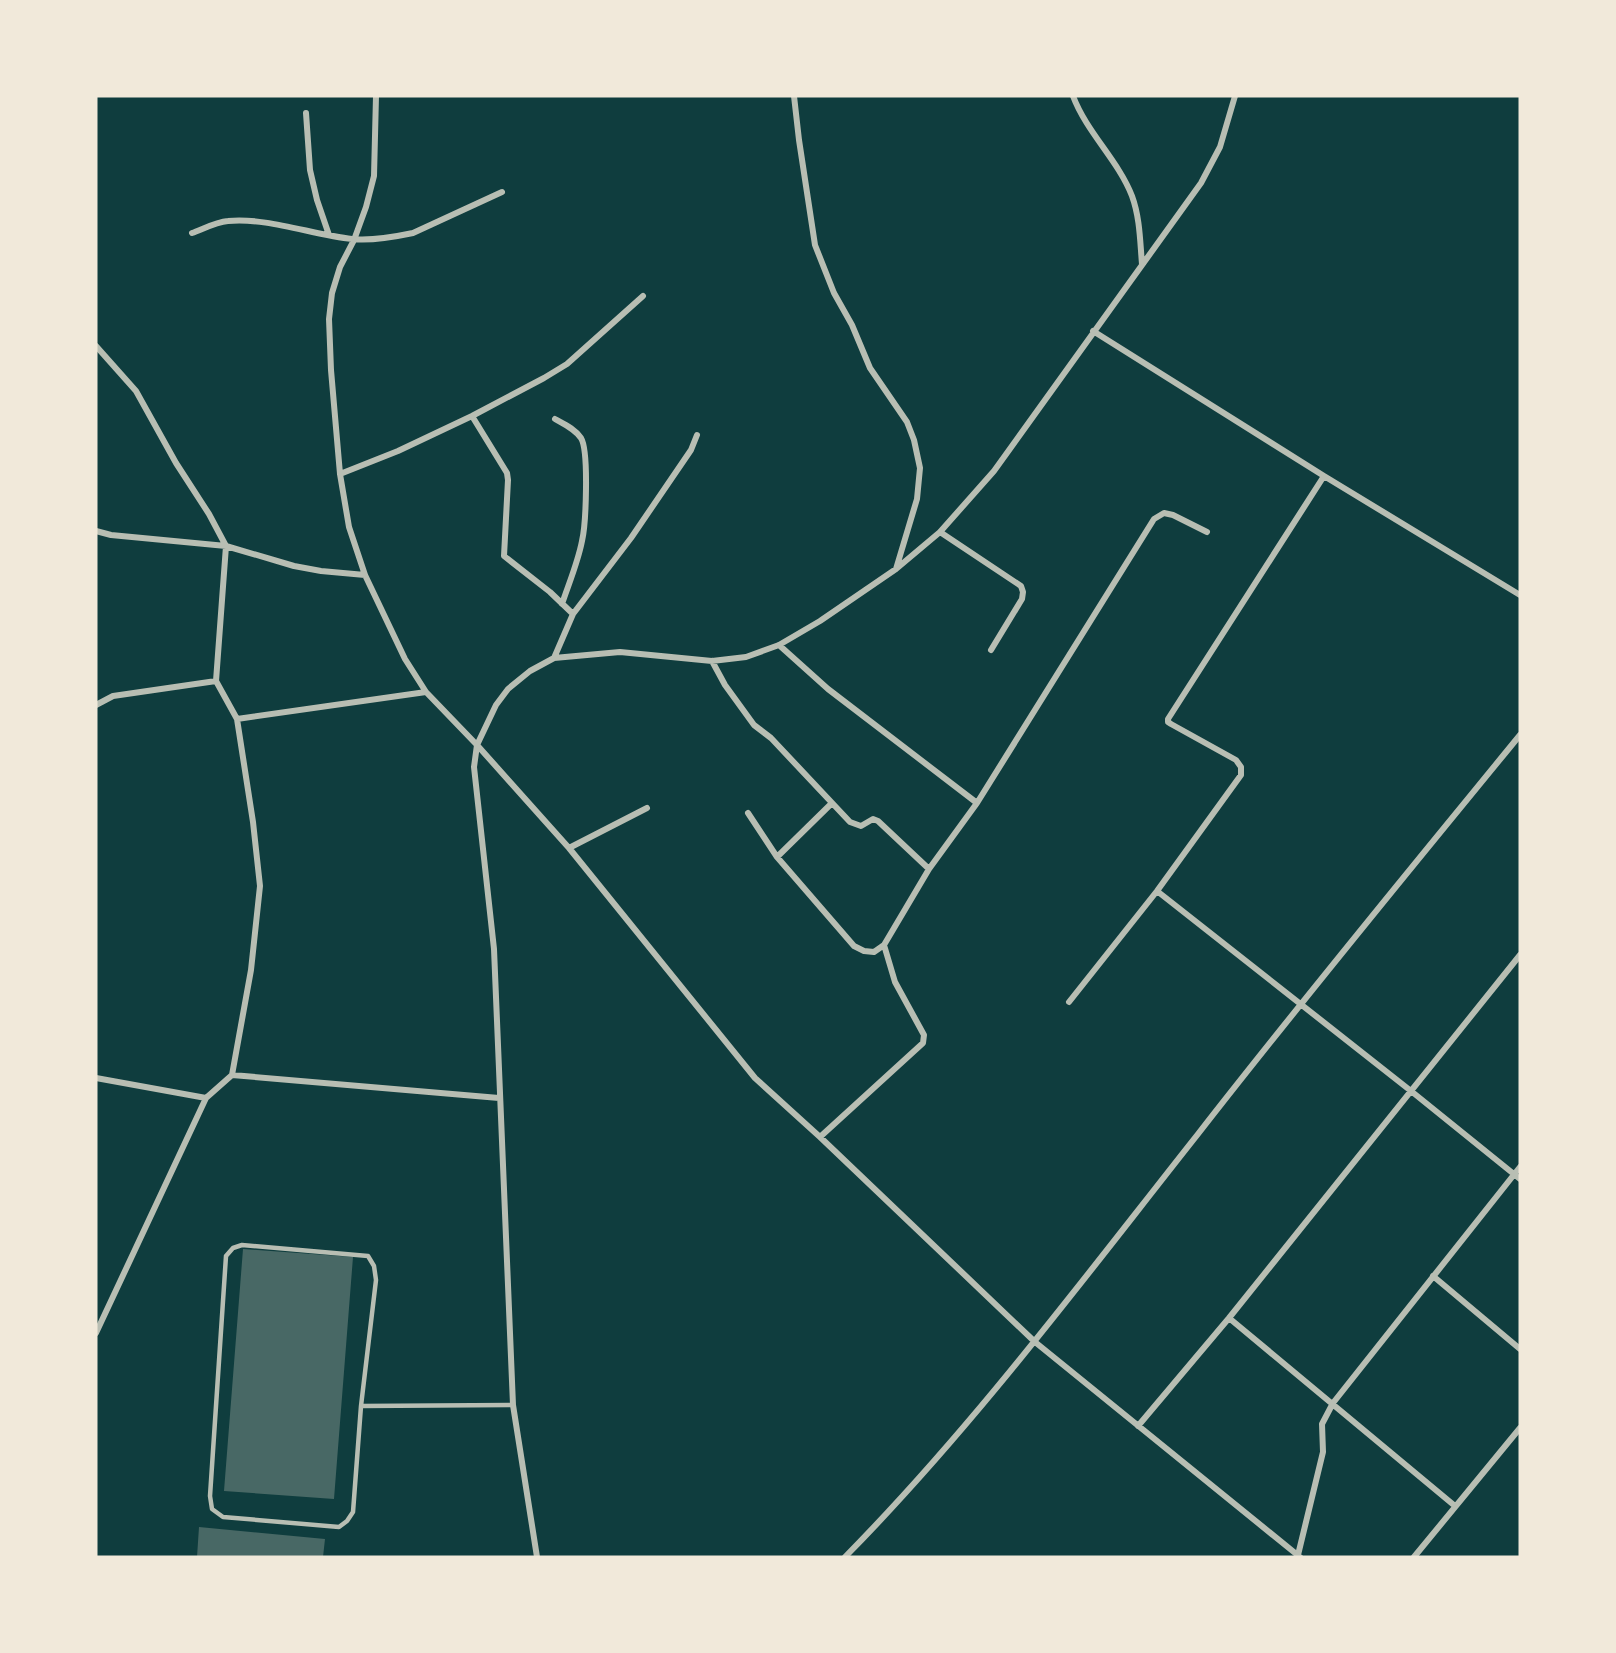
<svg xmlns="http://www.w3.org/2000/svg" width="1616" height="1653" font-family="'Varela Round',sans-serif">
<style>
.building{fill:#486865}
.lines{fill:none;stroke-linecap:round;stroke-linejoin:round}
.service{stroke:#b8beb3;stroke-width:4.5}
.minor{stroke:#b8beb3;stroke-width:6}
</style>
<rect width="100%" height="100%" fill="#0f3d3e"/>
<!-- building -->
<path class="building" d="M 243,1249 L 353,1257 L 334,1499 L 224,1491 Z
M 199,1527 L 325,1539 L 323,1557 L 197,1557 Z"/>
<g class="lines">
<!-- service -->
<path class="service" d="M 242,1245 L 368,1256 L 374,1266 L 376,1280 L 361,1406 L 353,1512 L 347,1521 L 339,1527 L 223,1517 L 212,1509 L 210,1496 L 226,1256 L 233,1248 Z
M 361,1406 L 513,1405"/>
<!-- minor -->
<path class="minor" d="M 376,96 L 374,176 L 366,207 L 354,240 L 340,267 L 332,293 L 329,319 L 331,370 L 340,474 L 349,527 L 365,575 L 405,659 L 426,692 L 477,745 L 569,848 L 755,1078 L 820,1137 L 1035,1342 L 1300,1557
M 794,96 L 799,140 L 815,245 L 834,293 L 852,325 L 870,368 L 907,422 L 914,440 L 920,468 L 917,499 L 896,569
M 1073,96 C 1087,133 1118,160 1132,196 C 1140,218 1140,241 1142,264
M 306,113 L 310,170 L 317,200 L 329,235
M 192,233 C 203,229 216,222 228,221 C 265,217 314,235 352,239 C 371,241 394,237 413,233 L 502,192
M 1093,331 L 1324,476 L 1520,595
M 96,346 L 136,391 L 176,463 L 209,514 L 226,546 L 216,681 L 237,719
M 472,416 L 507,473 L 508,480 L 504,556 L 550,592 L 573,614
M 555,419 C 564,424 575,429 581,438 C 589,451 586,524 582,541 C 578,562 569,583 562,604
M 340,474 L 398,451 L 472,416 L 544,378 L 567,364 L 643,296
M 96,531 L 111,535 L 226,546 L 294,566 L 321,571 L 365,575
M 940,532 L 1021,586 L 1023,592 L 1022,599 L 991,650
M 779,645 L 828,689 L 977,803
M 554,658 L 573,614 L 631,538 L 691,450 L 697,435
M 712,661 L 725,685 L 754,725 L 771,738 L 850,822 L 861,826 L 873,819 L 878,821 L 929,869
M 96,705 L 113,696 L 216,681
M 748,813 L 777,857 L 854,946 L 864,951 L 874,952 L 884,945 L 929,869 L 977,803 L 1154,519 L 1164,513 L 1173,515 L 1207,532
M 569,848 L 647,808
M 777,857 L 832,803
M 1157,891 L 1411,1091 L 1520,1179
M 1069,1002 L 1157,891 L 1241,775 L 1241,767 L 1236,760 L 1171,724 L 1168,722 L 1168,719 L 1324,476
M 232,1075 L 499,1098
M 96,1078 L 206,1098
M 820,1137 L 923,1043 L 924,1035 L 895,982 L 884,945
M 1433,1276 L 1520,1349
M 1229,1318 L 1455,1506
M 96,1333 L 206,1098 L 232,1075 L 251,970 L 260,886 L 253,822 L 237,719 L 426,692
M 1138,1426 L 1229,1318 L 1520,955
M 1298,1555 L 1323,1452 L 1322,1424 L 1333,1403 L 1520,1167
M 537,1557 L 513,1405 L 494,949 L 474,767 L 477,745 L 496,705 L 508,689 L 530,671 L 554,658 L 620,652 L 712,661 L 746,657 L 779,645 L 820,621 L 896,569 L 940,532 L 994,471 L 1201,183 L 1220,147 L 1235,96
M 845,1557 C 974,1426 1084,1278 1198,1134 C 1303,999 1412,867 1520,735
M 1414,1557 L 1520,1428"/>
</g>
<!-- border -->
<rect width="1616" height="1653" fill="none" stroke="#f1e9da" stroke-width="195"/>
</svg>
